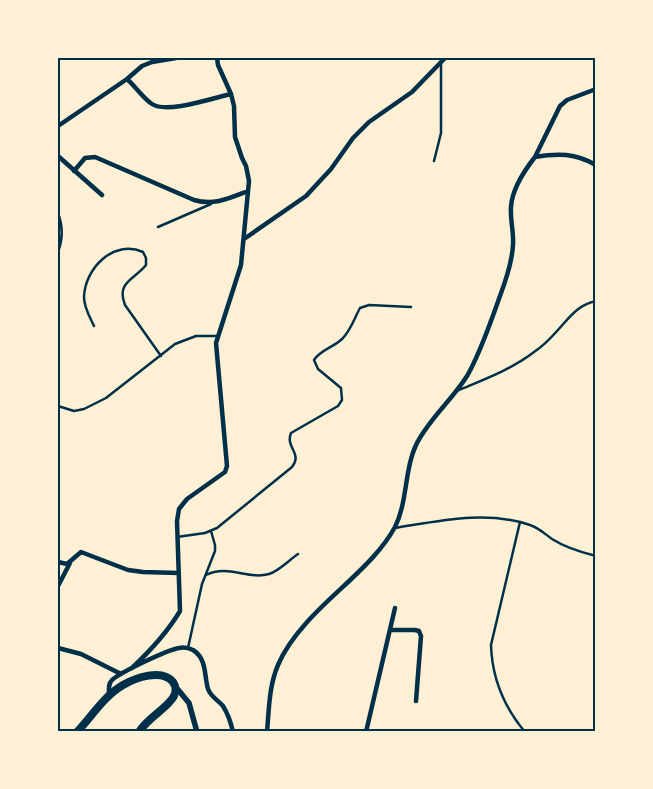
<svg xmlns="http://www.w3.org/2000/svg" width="653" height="789" font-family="'Noto Serif',serif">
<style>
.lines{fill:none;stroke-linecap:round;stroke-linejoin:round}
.service{stroke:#003049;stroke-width:2.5}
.minor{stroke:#003049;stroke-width:4.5}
.tertiary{stroke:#003049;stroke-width:5.5}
.trunk{stroke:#003049;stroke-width:8}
.neatline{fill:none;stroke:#003049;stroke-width:2}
</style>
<rect width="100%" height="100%" fill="#fdf0d5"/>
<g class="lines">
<!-- service -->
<path class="service" d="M 434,161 L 441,133 L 441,64
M 58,213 C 63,226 63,239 58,252
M 158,227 L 211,204
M 94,326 C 90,317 84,308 84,297 C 85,268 114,239 143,252 L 146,258 L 146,265 C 134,280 116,282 125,305 L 161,356
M 459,390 C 485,379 512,369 534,352 C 543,346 550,339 557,331 C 569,318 577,305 596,301
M 58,406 L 74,411 L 84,409 L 106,398 L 175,344 L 196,336 L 217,336
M 520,522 L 491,645 C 492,677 504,707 525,732
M 395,528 C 439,521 486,510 530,525 C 539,528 545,534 552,539 C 566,548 580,552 596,556
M 177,537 L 205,533 L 217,528 L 292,467 C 303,453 285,448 291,433 L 338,406 L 342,400 L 341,388 L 318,369 L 314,360 C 320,350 334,347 342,339 C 351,330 354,319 360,308 L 369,305 L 411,307
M 206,575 C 228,564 248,580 269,574 C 279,571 289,560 298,554
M 188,648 L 202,584 L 215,551 L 215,545 L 211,531"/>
<!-- minor -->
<path class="minor" d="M 127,79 C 135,86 143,98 152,104 C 167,114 213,98 231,94
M 58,126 L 127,79 L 142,66 L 152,62 L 176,58
M 58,156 L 102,195
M 535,157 L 560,106 L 567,100 L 596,89
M 74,171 L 85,158 L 95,157 L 194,200 C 214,206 230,198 248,191
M 244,239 L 306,196 L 331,169 L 353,138 L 369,122 L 412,92 L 445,58
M 58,562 L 67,564 L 81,552 L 128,570 L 143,572 L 179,573
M 58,586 L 70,563
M 390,630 L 415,630 L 419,631 L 421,636 L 416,701
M 58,648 L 81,654 L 121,674
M 132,668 C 150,651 167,633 180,611 L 177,521 L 179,509 L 187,499 L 225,472 L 227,466 L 216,343 L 241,265 L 249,181 L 246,166 L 242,158 L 235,137 L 234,106 L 231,94 L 218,65 L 217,58
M 109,695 C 109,689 108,684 112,680 C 121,672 167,650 179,648 C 184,647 189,648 193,650 C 207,659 204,675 208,689 C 211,697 218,700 223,706 C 228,714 231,723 233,732
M 267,732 C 269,709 269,686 278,665 C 291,634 322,606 346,584 C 364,567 383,549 395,527 C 408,501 404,469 417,443 C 430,418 452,400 467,376 C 480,354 491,321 500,296 C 506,280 512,263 513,245 C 514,232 510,220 511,207 C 512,189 524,171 535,157 C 558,153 575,153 596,165
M 366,732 L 395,608"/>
<!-- tertiary -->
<path class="tertiary" d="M 175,686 L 189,703 L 197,732"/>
<!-- trunk -->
<path class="trunk" d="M 77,732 C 92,716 104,696 123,685 C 135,678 162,668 173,682 C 176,686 176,692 174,696 C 168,708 148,717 139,732"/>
</g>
<!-- border -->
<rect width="653" height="789" fill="none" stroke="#fdf0d5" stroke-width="118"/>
<rect x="59" y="59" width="535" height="671" class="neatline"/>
</svg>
